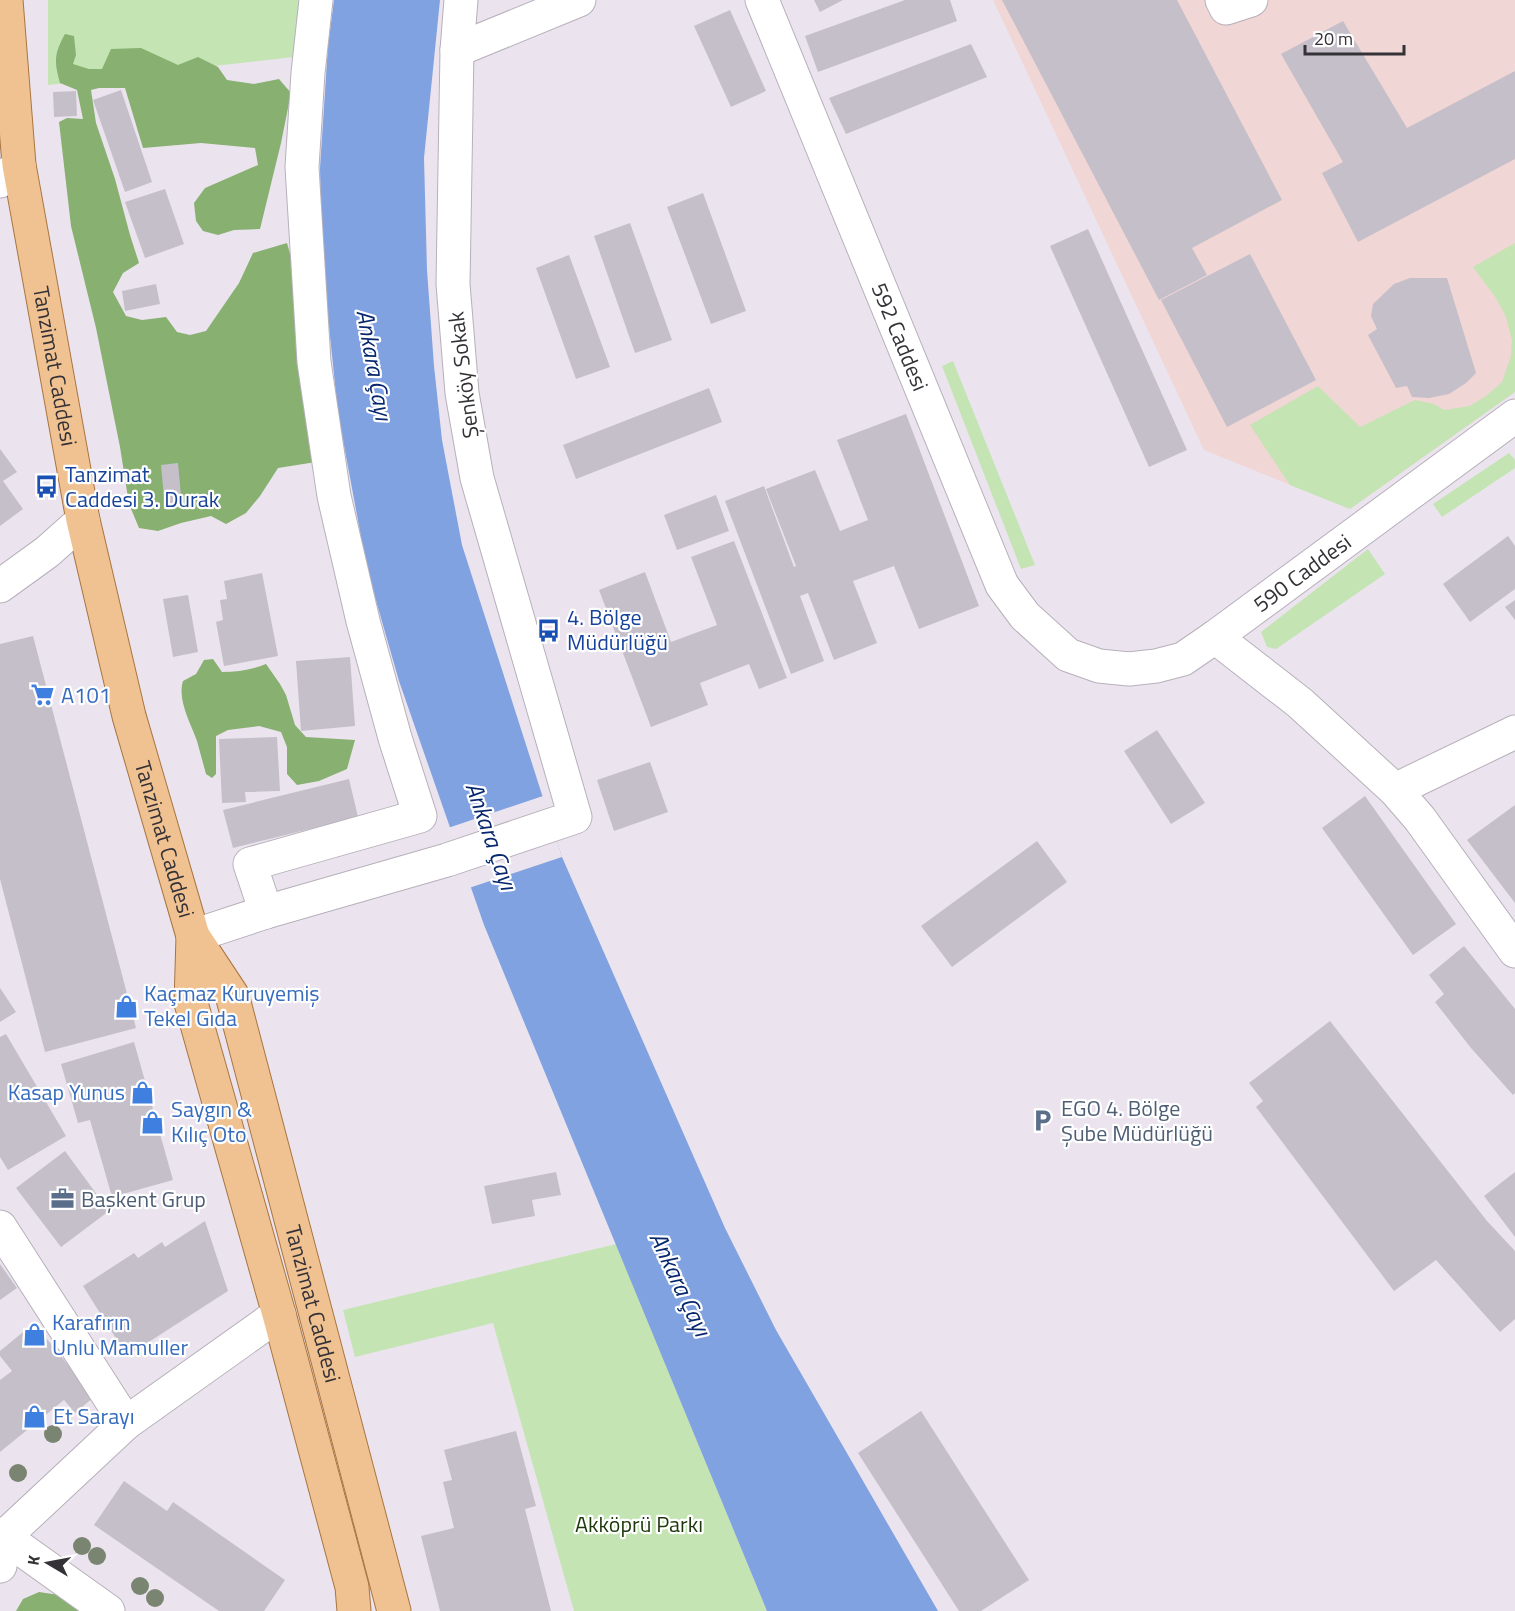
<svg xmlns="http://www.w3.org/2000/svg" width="1515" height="1611" font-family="'Titillium Web',sans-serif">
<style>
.commercial{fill:#f0d6d4}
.green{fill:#c4e4b3}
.forest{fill:#87b071}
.water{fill:#81a2e1}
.pier{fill:#ebe4ee}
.building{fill:#c5bfc9}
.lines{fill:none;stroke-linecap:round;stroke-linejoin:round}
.minor-casing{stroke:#b7b0bb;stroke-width:35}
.major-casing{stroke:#a87541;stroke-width:35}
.minor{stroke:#fff;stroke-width:33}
.major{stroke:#f0c291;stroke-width:33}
.tree{fill:#7a8571}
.labels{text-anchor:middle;stroke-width:4.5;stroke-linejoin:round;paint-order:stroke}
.street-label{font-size:22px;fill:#353237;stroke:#fff}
.transit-label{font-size:22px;fill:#164399;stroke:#fff;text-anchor:start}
.shop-label{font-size:22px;fill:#366cbe;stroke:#fff;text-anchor:start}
.service-label{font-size:22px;fill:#4e5e75;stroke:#fff;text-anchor:start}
.park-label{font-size:22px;fill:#1d380a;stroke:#fff}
.water-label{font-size:24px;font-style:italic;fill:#06276e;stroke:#fff}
</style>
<rect width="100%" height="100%" fill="#ebe4ee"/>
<!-- commercial -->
<path class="commercial" d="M 993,0 L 1515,0 L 1515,392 L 1350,509 L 1204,450 Z"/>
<!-- green -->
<path class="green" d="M 48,0 L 327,0 L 320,54 L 48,85 Z
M 1515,243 L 1515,392 L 1350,509 L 1290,485 L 1250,425 L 1318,386 L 1360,427 L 1415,400 L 1434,404 L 1444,410 L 1470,406 L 1486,396 L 1502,382 L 1511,356 L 1512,340 L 1506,317 L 1496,298 L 1473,267 Z
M 953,361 L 1035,565 L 1021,569 L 942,366 Z
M 1509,453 L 1515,460 L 1515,468 L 1442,517 L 1433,504 Z
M 1368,549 L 1385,574 L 1276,649 L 1267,647 L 1261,632 Z
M 616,1244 L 767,1611 L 574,1611 L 493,1323 L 355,1357 L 343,1310 Z"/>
<!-- forest -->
<path class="forest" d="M 65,34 L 74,36 L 76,55 L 73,64 L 89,69 L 102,69 L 111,49 L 141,48 L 178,65 L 198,57 L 218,67 L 227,80 L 254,84 L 279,79 L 291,93 L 281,143 L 260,229 L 234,230 L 218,235 L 203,231 L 196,221 L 194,203 L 205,188 L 258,165 L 255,148 L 201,143 L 143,148 L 125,88 L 99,88 L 91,90 L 96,123 L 115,179 L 130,235 L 139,263 L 123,273 L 113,292 L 126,316 L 142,320 L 166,317 L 177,332 L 190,335 L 206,331 L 239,283 L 253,253 L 287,243 L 300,289 L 302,396 L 316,462 L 278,468 L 260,496 L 246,513 L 226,524 L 211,516 L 181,523 L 158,531 L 139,528 L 129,504 L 120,447 L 96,328 L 71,226 L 59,122 L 67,118 L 83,119 L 77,90 L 60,83 C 54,61 54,54 65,34 Z
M 213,659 L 222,672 C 238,672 251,670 266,664 L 280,684 L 286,695 L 295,725 L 306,737 L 355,740 L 347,769 L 319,781 L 297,785 L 287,774 L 287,747 L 281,732 L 259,726 L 228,730 L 216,736 L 216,774 L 212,778 L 206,774 C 203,763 200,752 197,741 C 191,724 177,700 183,681 L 196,674 L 204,660 Z
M 39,1592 L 66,1596 L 84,1611 L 16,1611 L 23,1599 Z"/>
<!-- water -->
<path class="water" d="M 334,0 L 440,0 L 424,158 L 427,270 L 434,366 L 442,440 L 462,545 L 562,857 L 725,1228 L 776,1330 L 938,1611 L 767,1611 L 484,925 L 399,681 L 367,569 L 338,413 L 322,259 L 320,168 L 328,46 Z"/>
<!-- pier -->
<path class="pier" d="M 543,796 L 562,857 L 469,888 L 448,828 Z"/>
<!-- building -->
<path class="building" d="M 814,0 L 843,0 L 820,12 Z
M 905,0 L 950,0 L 957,21 L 818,72 L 805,36 Z
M 1002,0 L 1177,0 L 1282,200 L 1192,248 L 1207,275 L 1159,300 Z
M 730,10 L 766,91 L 731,107 L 694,26 Z
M 1343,21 L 1407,128 L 1515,71 L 1515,159 L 1358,242 L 1322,173 L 1343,162 L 1281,54 Z
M 971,44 L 987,77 L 846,134 L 829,98 Z
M 121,90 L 152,182 L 125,192 L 93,100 Z
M 76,91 L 77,116 L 54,117 L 53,92 Z
M 165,189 L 184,244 L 145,258 L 125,202 Z
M 703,193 L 746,311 L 711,324 L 667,207 Z
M 630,223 L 672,340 L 635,353 L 594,236 Z
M 1088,229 L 1187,450 L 1149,467 L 1050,246 Z
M 1250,254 L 1316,380 L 1227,427 L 1161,300 Z
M 569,255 L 610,367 L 576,379 L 536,268 Z
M 1410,278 L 1447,278 L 1476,373 L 1466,383 L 1449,394 L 1429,398 L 1412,397 L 1407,386 L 1396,388 L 1368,335 L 1377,329 L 1371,316 L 1373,304 L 1394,284 Z
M 156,284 L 160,304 L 125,311 L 122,291 Z
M 709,388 L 722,422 L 576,479 L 563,445 Z
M 906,414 L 979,606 L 919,629 L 894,566 L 853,581 L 877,643 L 834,660 L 808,593 L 800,596 L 824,661 L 791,674 L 725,501 L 764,486 L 794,567 L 796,566 L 766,489 L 815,470 L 840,531 L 868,520 L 837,440 Z
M 0,449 L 17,472 L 3,481 L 23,509 L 0,526 Z
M 178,463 L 182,507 L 165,508 L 161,465 Z
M 716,495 L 729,531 L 677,550 L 664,515 Z
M 1508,536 L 1515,546 L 1515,589 L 1470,622 L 1443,584 Z
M 734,541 L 787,678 L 759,689 L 749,664 L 700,683 L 708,705 L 651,727 L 599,590 L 645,572 L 671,642 L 717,625 L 691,557 Z
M 262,573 L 278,656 L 224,666 L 216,622 L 223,620 L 220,600 L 227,599 L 224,581 Z
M 188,595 L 198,652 L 173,657 L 163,599 Z
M 1515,600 L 1515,620 L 1505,607 Z
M 33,636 L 136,1028 L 45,1052 L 0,879 L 0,644 Z
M 350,657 L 355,726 L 301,731 L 296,661 Z
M 1157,730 L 1205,803 L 1171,824 L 1124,751 Z
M 277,737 L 280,791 L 245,792 L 246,802 L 222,803 L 219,739 Z
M 650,762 L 668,812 L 614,831 L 597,780 Z
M 349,779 L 358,817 L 233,848 L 223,810 Z
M 1365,796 L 1456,924 L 1413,955 L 1322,828 Z
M 1515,805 L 1515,903 L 1467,840 Z
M 1037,841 L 1067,882 L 952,967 L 921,926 Z
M 1464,946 L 1515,1009 L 1515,1093 L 1513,1095 L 1471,1048 L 1435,1002 L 1444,994 L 1429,975 Z
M 0,988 L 16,1012 L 0,1022 Z
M 1330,1021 L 1487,1221 L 1515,1251 L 1515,1319 L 1500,1332 L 1436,1260 L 1394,1291 L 1256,1107 L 1263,1101 L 1249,1083 Z
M 6,1034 L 66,1136 L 8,1170 L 0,1157 L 0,1037 Z
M 134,1042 L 173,1180 L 112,1197 L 90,1120 L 78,1123 L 61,1064 Z
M 65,1151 L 109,1211 L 61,1247 L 16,1188 Z
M 556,1172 L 561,1195 L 532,1200 L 535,1216 L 492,1224 L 484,1186 Z
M 1515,1172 L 1515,1237 L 1484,1196 Z
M 205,1221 L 228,1291 L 127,1356 L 83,1286 L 134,1253 L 138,1258 L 162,1242 L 165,1247 Z
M 0,1264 L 17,1288 L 0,1300 Z
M 34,1323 L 94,1397 L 75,1413 L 64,1400 L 0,1452 L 0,1380 L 12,1371 L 0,1356 L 0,1351 Z
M 921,1411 L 1029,1580 L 981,1611 L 959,1611 L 858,1453 Z
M 516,1431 L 536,1506 L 525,1509 L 551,1611 L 440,1611 L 421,1536 L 454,1528 L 443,1482 L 452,1480 L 444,1450 Z
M 124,1481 L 167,1511 L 173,1502 L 285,1580 L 264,1611 L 219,1611 L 94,1525 Z"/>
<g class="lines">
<defs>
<g id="minor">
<path id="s1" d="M 762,0 L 1002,585 L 1025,616 L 1068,655 L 1099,666 L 1129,669 L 1156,666 L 1183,659 L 1215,637 L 1515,416"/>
<path d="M 1222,0 L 1226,8 L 1251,0"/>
<path d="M 457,50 L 579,0"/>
<path d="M 0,181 L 19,165"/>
<path d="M 0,586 L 47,552 L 83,520"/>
<path d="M 1215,637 L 1300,703 L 1395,790 L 1420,819 L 1515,951"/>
<path d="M 1395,790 L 1515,732"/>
<path d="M 266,912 L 250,864 L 420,816 L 395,738 L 363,621 L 334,496 L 314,362 L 302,167 L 308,73 L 316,0"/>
<path d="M 193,936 L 266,912 L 447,860 L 575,817 L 477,478 L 462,393 L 453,284 L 457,50 L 461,0"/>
<path d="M 0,1227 L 126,1423"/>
<path d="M 0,1534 L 108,1611"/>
<path d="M 0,1566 L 4,1537 L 126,1423 L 279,1314"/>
</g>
<g id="major">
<path id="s2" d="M 6,0 L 19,165 L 83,520 L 129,716 L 193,936 L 191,1003 L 279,1314 L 352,1587 L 354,1611"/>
<path id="s3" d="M 193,936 L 232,995 L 394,1611"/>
</g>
</defs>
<!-- minor casing -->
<use href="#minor" class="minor-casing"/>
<!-- major casing -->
<use href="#major" class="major-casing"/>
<!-- minor -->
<use href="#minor" class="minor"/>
<!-- major -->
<use href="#major" class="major"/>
</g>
<!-- trees -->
<g class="tree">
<circle cx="53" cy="1434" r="9"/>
<circle cx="18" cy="1473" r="9"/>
<circle cx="82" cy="1546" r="9"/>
<circle cx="97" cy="1556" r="9"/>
<circle cx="140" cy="1586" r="9"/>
<circle cx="155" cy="1598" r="9"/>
</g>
<!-- icons -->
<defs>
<symbol id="bus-bare" viewBox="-9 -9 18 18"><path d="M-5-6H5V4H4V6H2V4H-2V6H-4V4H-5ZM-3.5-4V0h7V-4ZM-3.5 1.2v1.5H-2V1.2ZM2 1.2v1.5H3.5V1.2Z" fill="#1a4fb4" stroke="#fff" stroke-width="2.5" paint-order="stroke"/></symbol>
<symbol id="supermarket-bare" viewBox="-9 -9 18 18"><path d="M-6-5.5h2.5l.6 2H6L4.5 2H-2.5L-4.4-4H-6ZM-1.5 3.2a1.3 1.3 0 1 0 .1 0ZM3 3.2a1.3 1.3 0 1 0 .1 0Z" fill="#3f7fe0" stroke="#fff" stroke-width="2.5" paint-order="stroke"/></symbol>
<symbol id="shop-bare" viewBox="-9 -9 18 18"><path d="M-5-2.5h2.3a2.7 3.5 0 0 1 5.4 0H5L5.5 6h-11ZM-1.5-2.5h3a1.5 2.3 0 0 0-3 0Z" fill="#3f7fe0" stroke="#fff" stroke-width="2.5" paint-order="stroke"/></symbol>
<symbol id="parking-bare" viewBox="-9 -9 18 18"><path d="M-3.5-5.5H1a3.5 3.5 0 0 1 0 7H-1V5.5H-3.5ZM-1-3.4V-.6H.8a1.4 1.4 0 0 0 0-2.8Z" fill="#5c6f8a" stroke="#fff" stroke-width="2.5" paint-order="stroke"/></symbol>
<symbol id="office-bare" viewBox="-9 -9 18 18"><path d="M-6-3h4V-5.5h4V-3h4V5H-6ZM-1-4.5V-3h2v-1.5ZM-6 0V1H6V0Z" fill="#5c6f8a" stroke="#fff" stroke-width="2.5" paint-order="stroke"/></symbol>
</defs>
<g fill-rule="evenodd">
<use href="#bus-bare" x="30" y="470" width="33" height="33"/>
<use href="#bus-bare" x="532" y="614" width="33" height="33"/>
<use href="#supermarket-bare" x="26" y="678" width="33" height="33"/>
<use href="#shop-bare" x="110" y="990" width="33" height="33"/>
<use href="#shop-bare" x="126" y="1076" width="33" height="33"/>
<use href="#parking-bare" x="1026" y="1104" width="33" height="33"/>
<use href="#shop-bare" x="136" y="1106" width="33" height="33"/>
<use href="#office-bare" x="46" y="1182" width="33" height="33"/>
<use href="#shop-bare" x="18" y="1318" width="33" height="33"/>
<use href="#shop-bare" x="18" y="1400" width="33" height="33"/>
</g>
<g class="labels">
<!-- street labels -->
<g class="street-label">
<text dy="8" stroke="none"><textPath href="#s1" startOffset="364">592 Caddesi</textPath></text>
<text dy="8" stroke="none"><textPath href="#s2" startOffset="370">Tanzimat Caddesi</textPath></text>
<text transform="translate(463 375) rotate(-97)" y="8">Şenköy Sokak</text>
<text dy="8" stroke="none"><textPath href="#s1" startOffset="994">590 Caddesi</textPath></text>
<text dy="8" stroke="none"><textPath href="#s2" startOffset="856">Tanzimat Caddesi</textPath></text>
<text dy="8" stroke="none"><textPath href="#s3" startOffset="390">Tanzimat Caddesi</textPath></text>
</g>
<!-- transit labels -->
<g class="transit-label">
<text x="65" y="482">Tanzimat<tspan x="65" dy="25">Caddesi 3. Durak</tspan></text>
<text x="567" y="625">4. Bölge<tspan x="567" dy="25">Müdürlüğü</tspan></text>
</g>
<!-- shop labels -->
<g class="shop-label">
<text x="61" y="703">A101</text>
<text x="144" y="1001">Kaçmaz Kuruyemiş<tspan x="144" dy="25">Tekel Gıda</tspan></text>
<text x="125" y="1100" text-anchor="end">Kasap Yunus</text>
<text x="171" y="1117">Saygın &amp;<tspan x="171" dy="25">Kılıç Oto</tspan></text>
<text x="52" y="1330">Karafırın<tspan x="52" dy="25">Unlu Mamuller</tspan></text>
<text x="53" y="1424">Et Sarayı</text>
</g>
<!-- service labels -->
<g class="service-label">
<text x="1061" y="1116">EGO 4. Bölge<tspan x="1061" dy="25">Şube Müdürlüğü</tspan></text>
<text x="81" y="1207">Başkent Grup</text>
</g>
<!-- park labels -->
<g class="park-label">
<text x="639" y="1532">Akköprü Parkı</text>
</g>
<!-- water labels -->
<g class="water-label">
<text transform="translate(374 365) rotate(80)" y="8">Ankara Çayı</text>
<text transform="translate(491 836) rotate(71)" y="8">Ankara Çayı</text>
<text transform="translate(680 1284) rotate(65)" y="8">Ankara Çayı</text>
</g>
</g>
<!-- north arrow -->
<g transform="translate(48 1563) rotate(280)" stroke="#ffffff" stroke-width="4.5" paint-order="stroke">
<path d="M0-4.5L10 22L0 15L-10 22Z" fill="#353237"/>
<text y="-9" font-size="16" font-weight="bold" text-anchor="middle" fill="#353237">K</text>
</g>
<!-- scale -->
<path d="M1305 45v9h99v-9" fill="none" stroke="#353237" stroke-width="3"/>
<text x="1314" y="45" font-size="18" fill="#353237" stroke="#ffffff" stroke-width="4.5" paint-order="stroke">20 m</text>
</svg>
